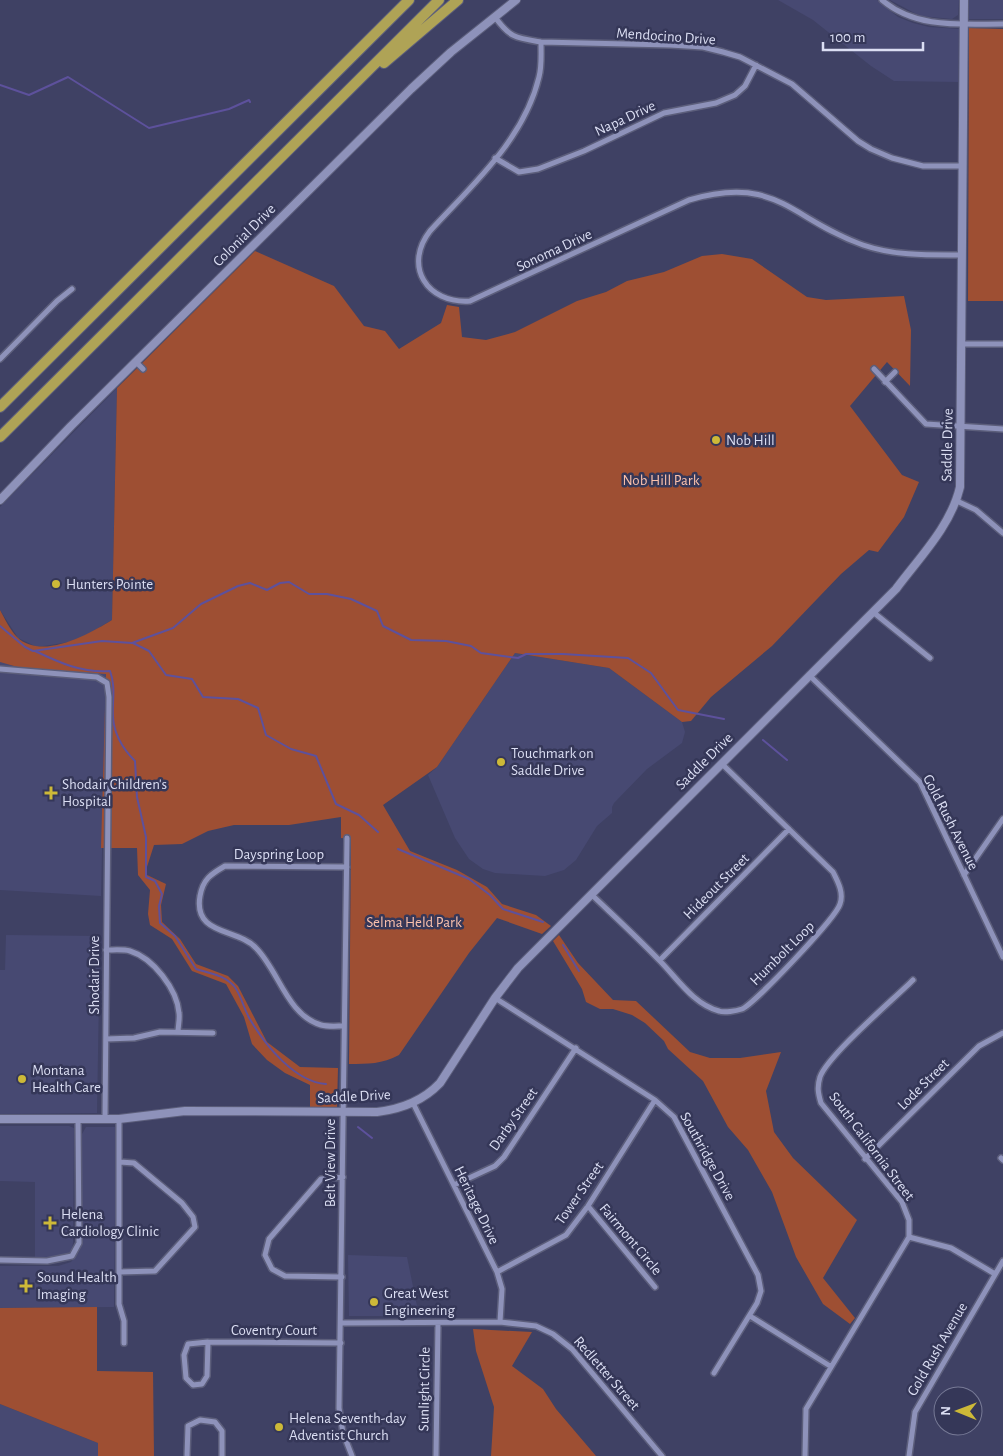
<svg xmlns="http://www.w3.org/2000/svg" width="1003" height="1456" font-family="'Alegreya Sans',sans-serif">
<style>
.built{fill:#474972}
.green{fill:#9e4f33}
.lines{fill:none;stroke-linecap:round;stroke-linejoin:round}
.stream{stroke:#5d519c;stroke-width:2}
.street-casing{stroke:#5c5e7b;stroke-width:8}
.secondary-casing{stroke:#5c5e7b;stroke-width:10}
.highway-casing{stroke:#5c5e7b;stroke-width:12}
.street{stroke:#8e92ba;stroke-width:5}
.secondary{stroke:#8e92ba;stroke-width:8}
.highway{stroke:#afa356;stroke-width:10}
.poi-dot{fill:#cdb938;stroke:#353758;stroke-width:2}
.labels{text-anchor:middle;stroke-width:5;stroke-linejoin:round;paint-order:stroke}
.street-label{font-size:15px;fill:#dbdef3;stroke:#353758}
.poi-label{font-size:15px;fill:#dbdef3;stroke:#353758;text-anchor:start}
.park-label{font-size:15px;fill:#fbc1ac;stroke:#353758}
</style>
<rect width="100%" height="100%" fill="#3f4164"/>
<!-- built -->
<path class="built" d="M 778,0 L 877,0 L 898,17 L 913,23 L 929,27 L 959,29 L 958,82 L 894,81 L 871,66 L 813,20 Z
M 890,0 L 959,0 L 958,15 L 952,19 L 920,16 Z
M 969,0 L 1003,0 L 1003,19 L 969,19 Z
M 117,388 L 112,620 L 76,641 L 37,647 L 18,638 L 0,610 L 0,507 Z
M 515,653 L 609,668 L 682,722 L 685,732 L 682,743 L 647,769 L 614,803 L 612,807 L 612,813 L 597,826 L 576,860 L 564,870 L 545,876 L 495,873 L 483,869 L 469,859 L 455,838 L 428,775 L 437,767 Z
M 0,657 L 106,673 L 101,896 L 0,890 Z
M 6,935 L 100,936 L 97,1113 L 0,1114 L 0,970 L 5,970 Z
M 0,1126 L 69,1126 L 74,1128 L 73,1243 L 72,1250 L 67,1255 L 35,1258 L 35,1182 L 0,1181 Z
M 86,1127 L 116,1127 L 114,1307 L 0,1308 L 0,1266 L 58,1266 L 71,1262 L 79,1252 L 82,1244 L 82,1134 Z
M 348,1255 L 407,1257 L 419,1316 L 349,1316 Z
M 0,1404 L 98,1443 L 98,1456 L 0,1456 Z"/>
<!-- green -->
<path class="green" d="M 969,28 L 1003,29 L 1003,301 L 968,301 Z
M 255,251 L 334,286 L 364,326 L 385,331 L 399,349 L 441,323 L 447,305 L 459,307 L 462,337 L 486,340 L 515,332 L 577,301 L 606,292 L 627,281 L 664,272 L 702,256 L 722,254 L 752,259 L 807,297 L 826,300 L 904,296 L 911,330 L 910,386 L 887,362 L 850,406 L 902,475 L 919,482 L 904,517 L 878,552 L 869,550 L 841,574 L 772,646 L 711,697 L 691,721 L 682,722 L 609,668 L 515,653 L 437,767 L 383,805 L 410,851 L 457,870 L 487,887 L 502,904 L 536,915 L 551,926 L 542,934 L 497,918 L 469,953 L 399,1055 C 382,1064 368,1064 349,1064 L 351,839 L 341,838 L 341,817 L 289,825 L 234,825 L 208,831 L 182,844 L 154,845 L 146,870 L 147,875 L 166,884 L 161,905 L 162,922 L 180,939 L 196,964 L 228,976 L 238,986 L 267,1042 L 300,1067 L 338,1068 L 337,1107 L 310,1107 L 310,1085 L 285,1073 L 267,1060 L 252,1044 L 244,1017 L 226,984 L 192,971 L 172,939 L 150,925 L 148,914 L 150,890 L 138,875 L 137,848 L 101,848 L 106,674 L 21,668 L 0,662 L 0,610 C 5,619 10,630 17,637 C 42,661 89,634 112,620 L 117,388 Z
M 559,935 L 578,963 L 613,1000 L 636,1001 L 690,1052 L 710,1058 L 740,1058 L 781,1052 L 766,1091 L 774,1132 L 793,1158 L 857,1220 L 823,1278 L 855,1318 L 850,1324 L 823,1304 L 796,1257 L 772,1192 L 748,1150 L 728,1127 L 703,1081 L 668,1049 L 664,1041 L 645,1023 L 632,1015 L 613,1009 L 600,1009 L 586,1002 L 582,989 L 553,941 Z
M 97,1307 L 97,1371 L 153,1372 L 154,1456 L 98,1456 L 98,1443 L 0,1404 L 0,1308 Z
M 473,1329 L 532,1332 L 512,1366 L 543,1389 L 556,1409 L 596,1456 L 491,1456 L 494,1407 L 476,1351 Z"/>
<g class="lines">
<!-- stream -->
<path class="stream" d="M 0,85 L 29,95 L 68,77 L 149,128 L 229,109 L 249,100 L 250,102
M 0,626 L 25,647 L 33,651 L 102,641 L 132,643 L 173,628 L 201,604 L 238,586 L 250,583 L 267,590 L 280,583 L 289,582 L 309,594 L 327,594 L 351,599 L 377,611 L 383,626 L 411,640 L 446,641 L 471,646 L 481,653 L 518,658 L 526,654 L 563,654 L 628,658 L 651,673 L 678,710 L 724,719
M 133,643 L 149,651 L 166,675 L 192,679 L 203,697 L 238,699 L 258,708 L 266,735 L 291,749 L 316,756 L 336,804 L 359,815 L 378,832
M 35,651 C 60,663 82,673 110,671 C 116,687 112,700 113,717 C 114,734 123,749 135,761 L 137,797 L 146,837 L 146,877 L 155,881 L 162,894 L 159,906 L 160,923 L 175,936 L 196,969 C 209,973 224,975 234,986 C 242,996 244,1011 251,1021 C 266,1046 295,1082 326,1084
M 763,740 L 787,760
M 398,849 L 469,879 L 490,895 L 503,909 L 543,922
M 563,945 L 579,971
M 358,1127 L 372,1138"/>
<defs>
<path id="street" d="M 882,0 C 916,29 961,24 1003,24
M 495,17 C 510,38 516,38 541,42 L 670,45 L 703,47 L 723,52 L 740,57 L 792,84 L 858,141 L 871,149 L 892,158 L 923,166 L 962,166
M 541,42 C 541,54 542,66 539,77 C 524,140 472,185 430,231 C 403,266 427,304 470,301 L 689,200 C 777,174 790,219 863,245 C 895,256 929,255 962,255
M 495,158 L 519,172 L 538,169 L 584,151 L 664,113 L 716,103 L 735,95 L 745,86 L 756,65
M 961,344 L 1003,344
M 0,359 L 57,301 L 72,289
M 136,362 L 143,369
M 874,369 L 926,424 L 1003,429
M 885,382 L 895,372
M 957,501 L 976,510 L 1003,533
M 873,612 L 930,658
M 0,669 L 97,677 L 107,683 L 109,697 L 105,1119
M 809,675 L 920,782 L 1003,957
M 347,838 L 339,1408 L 343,1433 L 352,1456
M 964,875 L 1003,819
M 591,894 C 614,916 637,937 659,960 C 677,978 693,1004 719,1011 C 724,1013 736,1011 742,1009 C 754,1004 836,918 840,904 C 844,893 838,882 833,872 L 721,763
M 106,950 C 114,950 123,949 130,951 C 153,958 177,989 179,1013 C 180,1019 178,1026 178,1032
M 660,960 L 789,829
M 495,998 L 655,1100 L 674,1117 L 758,1275 L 761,1291 L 757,1303 L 714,1373
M 344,1026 C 337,1026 328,1027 321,1025 C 287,1015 279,971 256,948 C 238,928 193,936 200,896 C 203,879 211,874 225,866 L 347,867
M 106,1039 L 134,1038 L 160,1032 L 213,1033
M 413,1103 L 497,1272 L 502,1289 L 500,1322
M 119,1119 L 119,1304 L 124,1321 L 124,1343
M 1001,1158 L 1003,1160
M 865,1159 L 979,1046 L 1003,1033
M 454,1185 L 495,1166 L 504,1157 L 576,1048
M 588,1206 L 655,1287
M 909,1237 L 951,1248 L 995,1274
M 0,1260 L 47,1261 L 72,1256 L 79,1243 L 78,1119
M 119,1272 L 155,1271 L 195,1227 L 193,1217 L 182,1203 L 134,1163 L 120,1162
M 497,1272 L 566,1235 L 588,1206 L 655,1100
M 342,1277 L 285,1276 L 272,1269 L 265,1255 L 269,1239 L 321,1179 L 343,1177
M 750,1316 L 830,1366
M 341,1323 L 500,1322 L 536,1326 L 553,1334 L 572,1349 L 662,1456
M 208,1342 L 207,1376 L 202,1384 L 193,1385 L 186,1378 L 184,1355 L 188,1344 L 208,1342 L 341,1343
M 187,1456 L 188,1426 L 200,1420 L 215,1422 L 222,1431 L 222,1456
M 436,1456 L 438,1323
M 805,1456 L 806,1409 L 909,1237 L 909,1220 L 902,1202 L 821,1103 C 818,1093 817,1087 820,1077 C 828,1055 894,999 913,980
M 909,1456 L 915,1412 L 1003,1261"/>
<path id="secondary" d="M 0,500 L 71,426 L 411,89 L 451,52 L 516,0
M 0,1119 L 119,1119 L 185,1111 L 377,1112 C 402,1109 423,1101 440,1083 L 495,998 L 518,968 L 896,589 C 919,558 951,526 960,487 L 964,0"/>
<path id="highway" d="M 384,63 L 458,0
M 0,407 L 409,0
M 0,437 L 439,0"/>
</defs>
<!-- street casing -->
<use href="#street" class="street-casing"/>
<!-- secondary casing -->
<use href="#secondary" class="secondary-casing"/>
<!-- highway casing -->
<use href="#highway" class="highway-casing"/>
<!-- street -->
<use href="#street" class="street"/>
<!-- secondary -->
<use href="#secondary" class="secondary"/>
<!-- highway -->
<use href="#highway" class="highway"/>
</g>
<!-- markers -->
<g class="poi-dot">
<circle cx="716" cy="440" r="5"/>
<circle cx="56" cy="584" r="5"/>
<circle cx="501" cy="762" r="5"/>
<path d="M48.5 785.5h5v5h5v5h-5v5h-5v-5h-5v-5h5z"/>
<circle cx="22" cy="1079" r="5"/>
<path d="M47.5 1215.5h5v5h5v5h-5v5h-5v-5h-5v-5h5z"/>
<path d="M23.5 1278.5h5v5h5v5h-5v5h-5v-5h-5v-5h5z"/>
<circle cx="374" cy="1302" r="5"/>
<circle cx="279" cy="1427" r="5"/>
</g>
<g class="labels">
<!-- street labels -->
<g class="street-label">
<text transform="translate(666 36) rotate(4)" y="5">Mendocino Drive</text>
<text transform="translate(625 118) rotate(-25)" y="5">Napa Drive</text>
<text transform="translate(244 235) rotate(-45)" y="5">Colonial Drive</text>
<text transform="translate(554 250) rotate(-25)" y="5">Sonoma Drive</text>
<text transform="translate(947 445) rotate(-89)" y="5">Saddle Drive</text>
<text transform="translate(704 761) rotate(-45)" y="5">Saddle Drive</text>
<text transform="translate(951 822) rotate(63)" y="5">Gold Rush Avenue</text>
<text x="279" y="859">Dayspring Loop</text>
<text transform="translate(716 886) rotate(-45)" y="5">Hideout Street</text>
<text transform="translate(782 953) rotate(-45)" y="5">Humbolt Loop</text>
<text transform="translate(94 975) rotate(-90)" y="5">Shodair Drive</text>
<text transform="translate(923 1084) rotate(-45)" y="5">Lode Street</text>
<text transform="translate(354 1096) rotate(-3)" y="5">Saddle Drive</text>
<text transform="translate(513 1119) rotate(-55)" y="5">Darby Street</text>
<text transform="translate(872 1146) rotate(53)" y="5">South California Street</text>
<text transform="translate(708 1156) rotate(61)" y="5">Southridge Drive</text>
<text transform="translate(330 1163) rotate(-90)" y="5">Belt View Drive</text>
<text transform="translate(579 1193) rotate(-55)" y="5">Tower Street</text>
<text transform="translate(477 1205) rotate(64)" y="5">Heritage Drive</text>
<text transform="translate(631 1239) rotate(50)" y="5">Fairmont Circle</text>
<text x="274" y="1335">Coventry Court</text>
<text transform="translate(937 1349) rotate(-60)" y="5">Gold Rush Avenue</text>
<text transform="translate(607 1373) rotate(49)" y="5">Redletter Street</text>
<text transform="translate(424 1389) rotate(-89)" y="5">Sunlight Circle</text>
</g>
<!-- poi labels -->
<g class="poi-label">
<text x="726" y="445">Nob Hill</text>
<text x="66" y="589">Hunters Pointe</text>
<text x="511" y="758">Touchmark on<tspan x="511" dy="17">Saddle Drive</tspan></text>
<text x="62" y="789">Shodair Children's<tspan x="62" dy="17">Hospital</tspan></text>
<text x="32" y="1075">Montana<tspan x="32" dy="17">Health Care</tspan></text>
<text x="61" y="1219">Helena<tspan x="61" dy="17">Cardiology Clinic</tspan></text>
<text x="37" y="1282">Sound Health<tspan x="37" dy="17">Imaging</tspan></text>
<text x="384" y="1298">Great West<tspan x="384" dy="17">Engineering</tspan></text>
<text x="289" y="1423">Helena Seventh-day<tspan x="289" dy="17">Adventist Church</tspan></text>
</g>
<!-- park labels -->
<g class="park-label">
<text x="661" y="485">Nob Hill Park</text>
<text x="414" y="927">Selma Held Park</text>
</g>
</g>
<!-- north arrow -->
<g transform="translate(958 1411) rotate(271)"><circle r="24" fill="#353758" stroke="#777a96"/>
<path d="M0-4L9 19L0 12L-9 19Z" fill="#cdb938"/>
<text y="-8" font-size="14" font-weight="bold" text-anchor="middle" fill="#dbdef3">N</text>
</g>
<!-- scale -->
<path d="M823 42v8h100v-8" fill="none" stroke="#dbdef3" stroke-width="2.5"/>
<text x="830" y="42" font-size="15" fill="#dbdef3" stroke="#353758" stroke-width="4" paint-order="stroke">100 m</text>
</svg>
